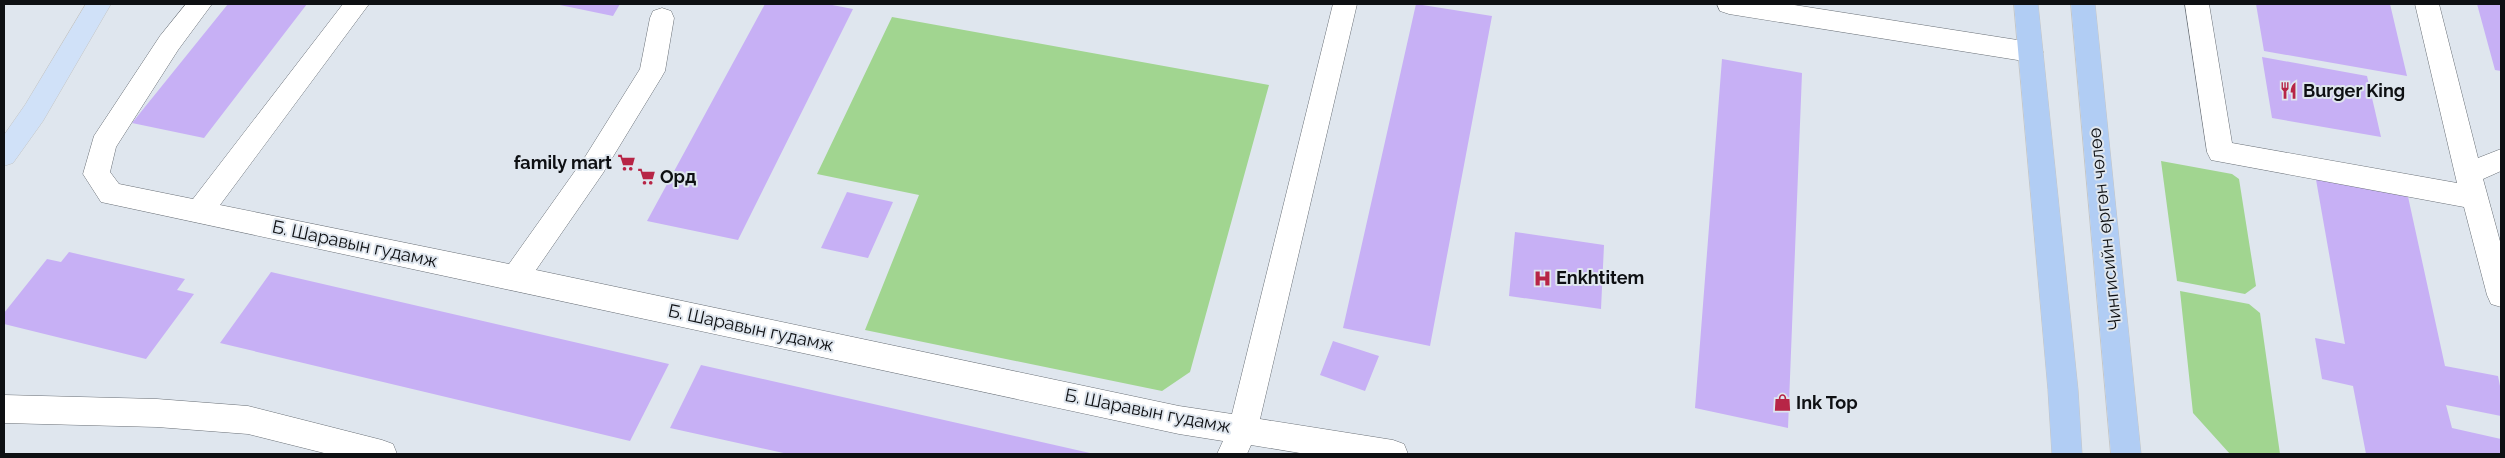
<svg xmlns="http://www.w3.org/2000/svg" width="2505" height="458" font-family="Raleway,sans-serif">
<style>
.green{fill:#a1d590}
.building{fill:#c7b0f5}
.lines{fill:none;stroke-linecap:round;stroke-linejoin:round}
.minor-casing{stroke:#6a7077;stroke-width:1}
.major-casing{stroke:#c5c6c6;stroke-width:1}
.highway-casing{stroke:#c5c6c6;stroke-width:1}
.minor{fill:#fff;fill-rule:evenodd}
.major{fill:#d0e1f8;fill-rule:evenodd}
.highway{fill:#b1cdf4;fill-rule:evenodd}
.labels{text-anchor:middle;stroke-width:4;stroke-linejoin:round;paint-order:stroke}
.poi-label{font-size:18px;font-weight:bold;fill:#0e1013;stroke:#dfe6ee;text-anchor:start}
.street-label{font-size:18px;fill:#0e1013;stroke:#dfe6ee}
</style>
<rect width="100%" height="100%" fill="#dfe6ee"/>
<!-- green -->
<path class="green" d="M 892,17 L 1269,85 L 1190,372 L 1162,391 L 865,330 L 919,195 L 817,174 Z
M 2161,161 L 2232,174 L 2239,179 L 2256,286 L 2245,294 L 2177,281 Z
M 2180,291 L 2249,304 L 2260,313 L 2280,454 L 2230,454 L 2193,413 Z"/>
<!-- building -->
<path class="building" d="M 228,4 L 307,4 L 204,138 L 132,123 Z
M 555,4 L 620,4 L 613,16 Z
M 765,4 L 827,4 L 853,9 L 738,240 L 647,221 Z
M 1416,4 L 1492,16 L 1430,346 L 1343,328 Z
M 2256,4 L 2390,4 L 2407,76 L 2264,51 Z
M 2477,4 L 2501,4 L 2501,71 L 2495,70 Z
M 2262,57 L 2367,76 L 2381,137 L 2272,118 Z
M 1722,59 L 1802,73 L 1788,428 L 1695,408 Z
M 2315,174 L 2407,192 L 2445,366 L 2498,376 L 2501,391 L 2501,416 L 2446,405 L 2452,428 L 2501,439 L 2501,454 L 2366,454 L 2353,386 L 2322,379 L 2315,338 L 2345,344 Z
M 847,192 L 893,202 L 868,258 L 821,248 Z
M 1515,232 L 1604,245 L 1601,309 L 1509,296 Z
M 69,252 L 185,279 L 177,290 L 194,294 L 146,359 L 4,324 L 4,313 L 47,259 L 61,262 Z
M 271,272 L 669,364 L 630,441 L 220,343 Z
M 1333,341 L 1379,356 L 1365,391 L 1320,375 Z
M 701,365 L 1090,453 L 1090,454 L 788,454 L 670,428 Z"/>
<g class="lines">
<defs>
<path id="minor" d="M 186,4 L 212,4 L 178,50 L 116,147 L 110,172 L 119,184 L 193,199 L 343,4 L 369,4 L 220,205 L 509,264 L 585,157 L 640,69 L 650,18 L 653,11 L 662,8 L 671,11 L 674,18 L 665,71 L 661,78 L 603,173 L 536,270 L 1179,406 L 1232,414 L 1333,4 L 1357,4 L 1260,419 L 1393,440 L 1404,444 L 1408,454 L 1306,454 L 1251,445 L 1247,454 L 1217,454 L 1223,441 L 1179,434 L 101,202 L 83,174 L 94,136 L 160,36 Z
M 1717,4 L 1788,4 L 2030,42 L 2039,45 L 2043,52 L 2039,59 L 2030,62 L 1729,14 L 1720,11 Z
M 2185,4 L 2209,4 L 2232,143 L 2457,183 L 2415,4 L 2439,4 L 2478,158 L 2501,149 L 2501,171 L 2483,179 L 2501,245 L 2501,307 L 2491,304 L 2487,295 L 2464,207 L 2211,160 L 2207,152 Z
M 4,395 L 157,399 L 248,406 L 382,440 L 393,444 L 397,454 L 328,454 L 248,434 L 157,427 L 4,423 Z"/>
<path id="major" d="M 86,4 L 111,4 L 43,121 L 13,163 L 4,166 L 4,135 L 25,105 Z"/>
<path id="highway" d="M 2014,4 L 2038,4 L 2078,390 L 2082,454 L 2052,454 L 2048,390 Z
M 2071,4 L 2095,4 L 2141,454 L 2111,454 Z"/>
</defs>
<!-- minor casing -->
<use href="#minor" class="minor-casing"/>
<!-- major casing -->
<use href="#major" class="major-casing"/>
<!-- highway casing -->
<use href="#highway" class="highway-casing"/>
<!-- minor -->
<use href="#minor" class="minor"/>
<!-- major -->
<use href="#major" class="major"/>
<!-- highway -->
<use href="#highway" class="highway"/>
</g>
<!-- icons -->
<defs>
<symbol id="restaurant-bare" viewBox="-9 -9 18 18"><path d="M-5-6h1v4h1v-4h1v4h1v-4h1v5L-1.5 .5V6h-2V.5L-5-1ZM5-6V6H3V1.5H1.5Q1.5-4 5-6Z" fill="#b72546" stroke="#dfe6ee" stroke-width="2.5" paint-order="stroke"/></symbol>
<symbol id="supermarket-bare" viewBox="-9 -9 18 18"><path d="M-6-5.5h2.5l.6 2H6L4.5 2H-2.5L-4.4-4H-6ZM-1.5 3.2a1.3 1.3 0 1 0 .1 0ZM3 3.2a1.3 1.3 0 1 0 .1 0Z" fill="#b72546" stroke="#dfe6ee" stroke-width="2.5" paint-order="stroke"/></symbol>
<symbol id="hospital-bare" viewBox="-9 -9 18 18"><path d="M-5-5h3v3.5h4V-5h3V5h-3V1.5h-4V5h-3Z" fill="#b72546" stroke="#dfe6ee" stroke-width="2.5" paint-order="stroke"/></symbol>
<symbol id="shop-bare" viewBox="-9 -9 18 18"><path d="M-5-2.5h2.3a2.7 3.5 0 0 1 5.4 0H5L5.5 6h-11ZM-1.5-2.5h3a1.5 2.3 0 0 0-3 0Z" fill="#b72546" stroke="#dfe6ee" stroke-width="2.5" paint-order="stroke"/></symbol>
</defs>
<g fill-rule="evenodd">
<use href="#restaurant-bare" x="2276" y="78" width="25" height="25"/>
<use href="#supermarket-bare" x="614" y="150" width="25" height="25"/>
<use href="#supermarket-bare" x="634" y="164" width="25" height="25"/>
<use href="#hospital-bare" x="1530" y="266" width="25" height="25"/>
<use href="#shop-bare" x="1770" y="390" width="25" height="25"/>
</g>
<g class="labels">
<!-- poi labels -->
<g class="poi-label">
<text x="2303" y="97">Burger King</text>
<text x="612" y="169" text-anchor="end">family mart</text>
<text x="660" y="183">Орд</text>
<text x="1556" y="284">Enkhtitem</text>
<text x="1796" y="409">Ink Top</text>
</g>
<!-- street labels -->
<g class="street-label">
<text transform="translate(2105 229) rotate(-96)" y="6">Чингисийн өргөн чөлөө</text>
<text transform="translate(355 244) rotate(12)" y="6">Б. Шаравын гудамж</text>
<text transform="translate(751 328) rotate(12)" y="6">Б. Шаравын гудамж</text>
<text transform="translate(1148 411) rotate(11)" y="6">Б. Шаравын гудамж</text>
</g>
</g>
<!-- border -->
<rect width="2505" height="458" fill="none" stroke="#0e1013" stroke-width="10"/>
</svg>
